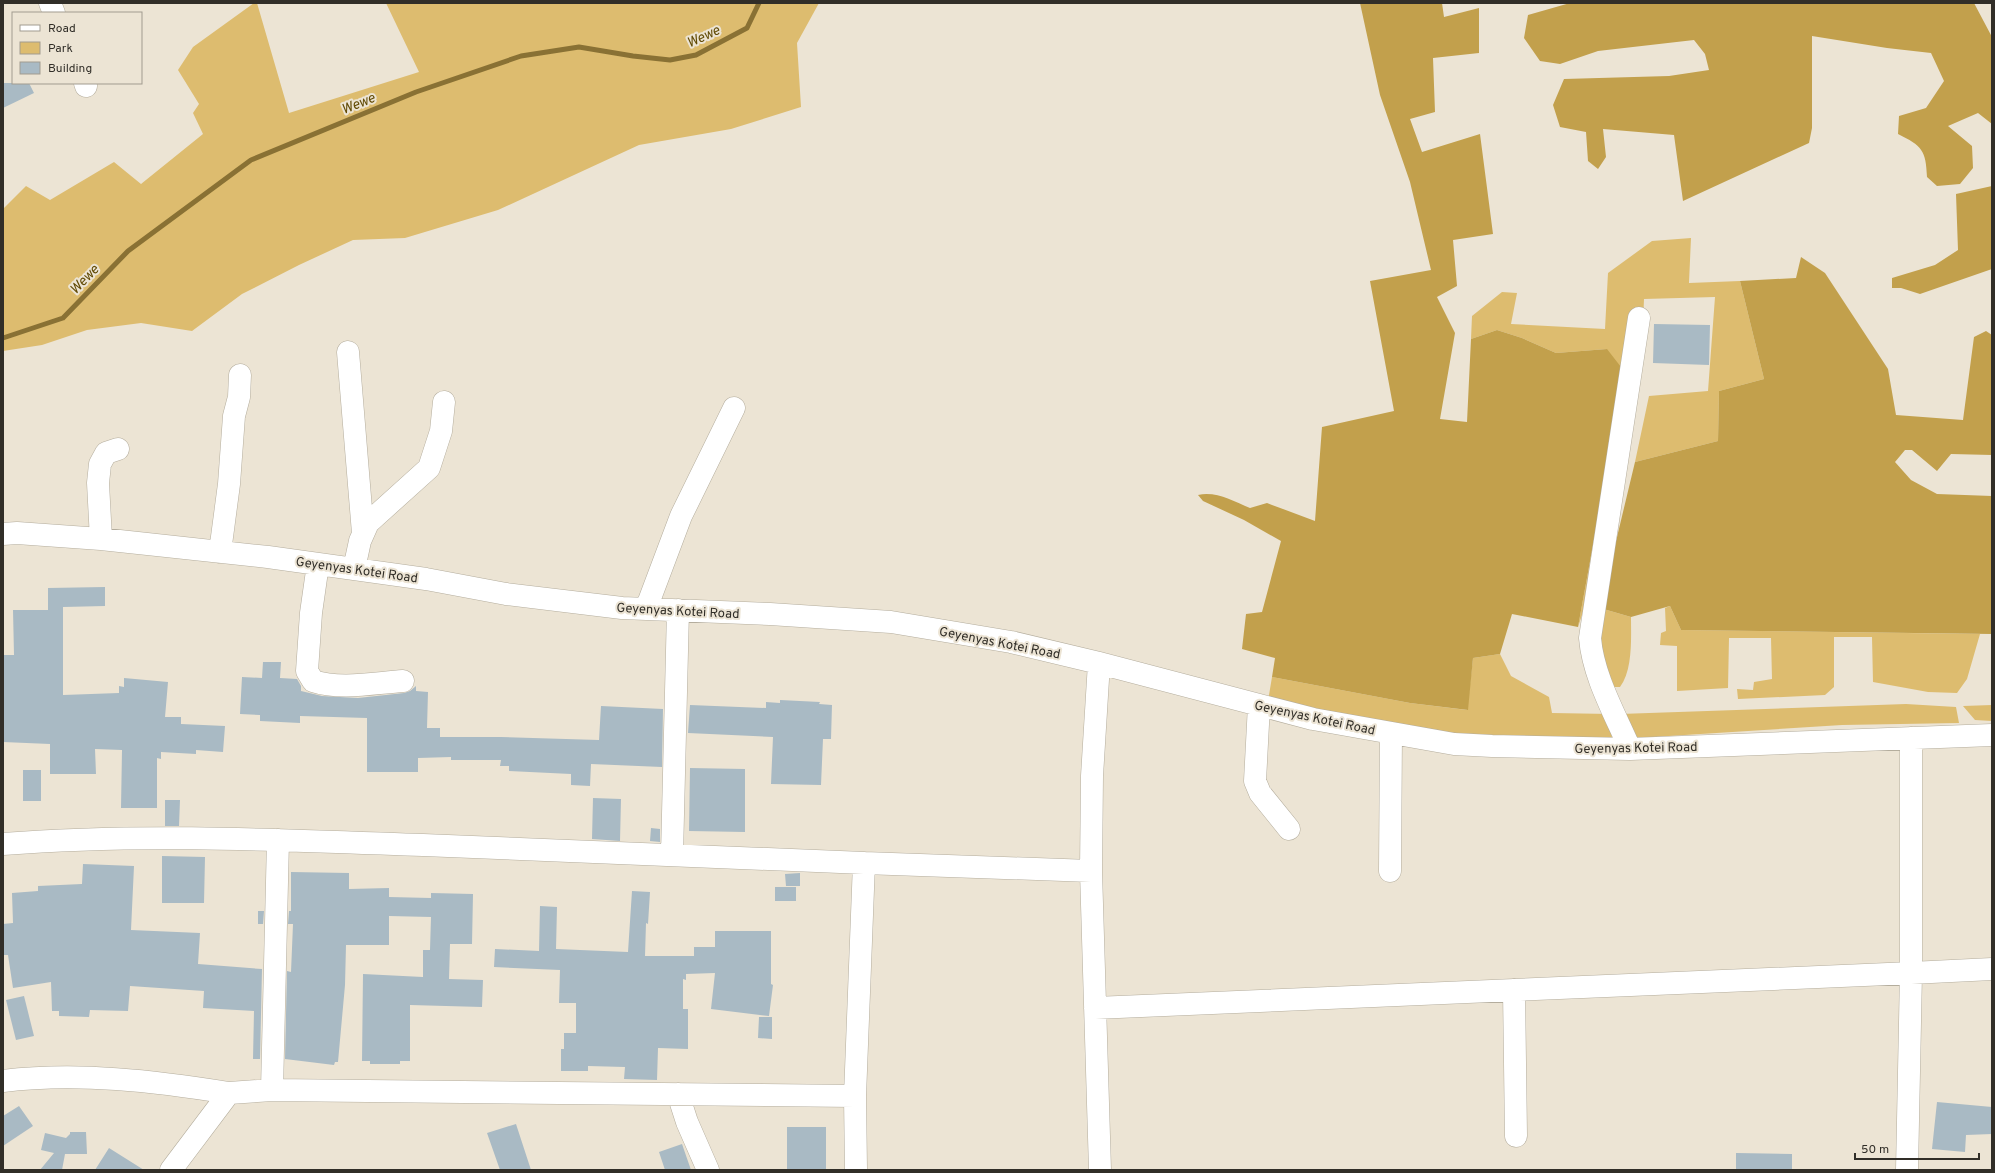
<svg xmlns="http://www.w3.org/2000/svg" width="1995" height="1173" font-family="Overpass,sans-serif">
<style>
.green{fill:#ddbc6f}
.forest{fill:#c2a04c}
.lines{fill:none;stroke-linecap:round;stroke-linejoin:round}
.stream{stroke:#897134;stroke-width:5}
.building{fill:#a9bac4}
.minor-casing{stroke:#b4ad9d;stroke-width:23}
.minor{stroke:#fff;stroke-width:22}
.labels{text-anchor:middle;stroke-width:4;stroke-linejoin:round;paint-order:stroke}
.street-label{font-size:13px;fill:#312e28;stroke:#ece4d4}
.water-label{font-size:14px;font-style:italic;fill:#614a04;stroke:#ece4d4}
</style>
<rect width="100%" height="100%" fill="#ece4d4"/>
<!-- green -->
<path class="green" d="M 254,3 L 257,3 L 289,113 L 419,72 L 386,3 L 819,3 L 797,43 L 801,107 L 731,129 L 639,145 L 498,210 L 405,238 L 353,240 L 299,265 L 242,294 L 192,331 L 141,323 L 87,330 L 42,345 L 3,351 L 3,209 L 26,186 L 50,200 L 114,162 L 141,184 L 203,134 L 193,113 L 199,104 L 178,70 L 193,47 Z
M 1691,238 L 1689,283 L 1740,281 L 1764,379 L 1719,391 L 1718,441 L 1635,462 L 1649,396 L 1708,391 L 1715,297 L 1644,299 L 1641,372 L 1587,600 L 1578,627 L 1610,452 L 1607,349 L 1556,353 L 1522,338 L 1497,330 L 1471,339 L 1472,316 L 1502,292 L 1517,293 L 1511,324 L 1605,329 L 1608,273 L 1652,241 Z
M 1670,606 L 1681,630 L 1980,634 L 1967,679 L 1957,693 L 1928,692 L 1873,682 L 1872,637 L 1834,637 L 1834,687 L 1825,695 L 1738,699 L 1737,689 L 1753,690 L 1754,682 L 1772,679 L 1771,638 L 1729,638 L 1728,688 L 1677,691 L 1677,646 L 1660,645 L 1661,633 L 1666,631 L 1665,608 Z
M 1600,608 L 1631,617 C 1631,638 1633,670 1620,687 L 1612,687 L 1593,639 Z
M 1500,654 L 1511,676 L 1549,697 L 1552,713 L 1611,714 L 1612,741 L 1440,734 L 1268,701 L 1272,677 L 1410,703 L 1467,710 L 1473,658 Z
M 1906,704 L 1956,707 L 1959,723 L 1842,725 L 1637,738 L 1620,714 Z
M 1992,705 L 1992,721 L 1975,720 L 1963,706 Z"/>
<!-- forest -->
<path class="forest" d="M 1360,3 L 1442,3 L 1444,17 L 1479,8 L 1479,53 L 1433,58 L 1435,112 L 1410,119 L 1422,152 L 1480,134 L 1493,234 L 1453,240 L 1457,286 L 1437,297 L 1455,333 L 1440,419 L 1467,422 L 1471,339 L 1497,330 L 1522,338 L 1556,353 L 1607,349 L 1621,367 L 1610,452 L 1578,627 L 1512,614 L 1500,654 L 1473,658 L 1468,710 L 1410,703 L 1272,677 L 1275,658 L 1242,649 L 1246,614 L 1262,612 L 1281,541 L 1244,520 L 1203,501 L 1198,495 C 1216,491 1233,501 1250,508 L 1267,503 L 1315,521 L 1322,427 L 1394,411 L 1370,281 L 1431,270 L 1410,182 L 1380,95 Z
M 1570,3 L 1974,3 L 1992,37 L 1992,124 L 1978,113 L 1948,126 L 1972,146 L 1973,168 L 1960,184 L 1937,186 L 1927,177 C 1926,150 1922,146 1898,134 L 1899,116 L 1926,108 L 1944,81 L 1931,53 L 1887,48 L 1812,36 L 1812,128 L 1809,143 L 1683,201 L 1674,135 L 1603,129 L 1606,157 L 1598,169 L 1588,161 L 1586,132 L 1560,127 L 1553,105 L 1564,79 L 1669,76 L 1709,70 L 1705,54 L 1694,40 L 1598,51 L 1560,64 L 1540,61 L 1524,38 L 1528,15 Z
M 1992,186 L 1992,269 L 1920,294 L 1901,288 L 1892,288 L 1892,278 L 1935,265 L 1958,250 L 1956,194 Z
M 1801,257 L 1825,273 L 1888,369 L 1896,415 L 1963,420 L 1974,337 L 1986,331 L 1992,335 L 1992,455 L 1951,454 L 1937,471 L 1912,450 L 1905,450 L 1895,462 L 1911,480 L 1937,494 L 1992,496 L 1992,634 L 1681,630 L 1670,606 L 1631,617 L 1600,608 L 1635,462 L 1718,441 L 1719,391 L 1764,379 L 1740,281 L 1796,278 Z"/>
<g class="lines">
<!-- stream -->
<path class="stream" d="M 3,338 L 63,318 L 128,251 L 251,160 L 416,92 L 521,56 L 579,47 L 633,56 L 670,60 L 696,55 L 747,28 L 759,3"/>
</g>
<!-- building -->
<path class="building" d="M 3,83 L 29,83 L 34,93 L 3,108 Z
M 1654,324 L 1710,325 L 1709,365 L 1653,363 Z
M 105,587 L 105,606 L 63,607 L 63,695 L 119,693 L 119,686 L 124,687 L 124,678 L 168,682 L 165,717 L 181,717 L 181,724 L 225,726 L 223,752 L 196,750 L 196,754 L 161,752 L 161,759 L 157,758 L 157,808 L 121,808 L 122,750 L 95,749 L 96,774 L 50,774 L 50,744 L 3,742 L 3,655 L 14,655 L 13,610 L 48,610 L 48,588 Z
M 263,662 L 281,662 L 280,678 L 297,679 L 301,686 L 301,691 L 322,696 L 358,698 L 404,693 L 410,691 L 416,686 L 416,691 L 428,692 L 427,728 L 440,728 L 440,737 L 501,737 L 599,740 L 601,706 L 663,709 L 662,767 L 591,764 L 590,786 L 571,785 L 571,774 L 509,771 L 509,766 L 500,766 L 501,760 L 451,760 L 451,757 L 418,758 L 418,772 L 367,772 L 367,718 L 300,716 L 300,723 L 260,721 L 260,715 L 240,714 L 242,677 L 262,678 Z
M 780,700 L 820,702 L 819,704 L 832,705 L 831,739 L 823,739 L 821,785 L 771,784 L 773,737 L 688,733 L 690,705 L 766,708 L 766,702 L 780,703 Z
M 690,768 L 745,769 L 745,832 L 689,831 Z
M 23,770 L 41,770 L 41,801 L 23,801 Z
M 593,798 L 621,799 L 620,841 L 592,839 Z
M 165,800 L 180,800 L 179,826 L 165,826 Z
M 651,828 L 660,829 L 660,842 L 650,841 Z
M 162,856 L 205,857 L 204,903 L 162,903 Z
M 83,864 L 134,866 L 131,930 L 200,933 L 198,964 L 262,969 L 260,1059 L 253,1059 L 254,1011 L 203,1008 L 204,991 L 130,986 L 128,1011 L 90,1010 L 89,1017 L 59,1016 L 59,1011 L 52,1011 L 51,982 L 13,988 L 8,955 L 3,955 L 3,924 L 13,923 L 12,893 L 38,891 L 38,886 L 82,884 Z
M 291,872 L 349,873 L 349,889 L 389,888 L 389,897 L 431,898 L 431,893 L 473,894 L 472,944 L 450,944 L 449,979 L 483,980 L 482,1007 L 410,1005 L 410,1061 L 400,1061 L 400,1064 L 370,1064 L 370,1061 L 362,1061 L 363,974 L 423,977 L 423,950 L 430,950 L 431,917 L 389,916 L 389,945 L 346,945 L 345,985 L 338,1062 L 335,1062 L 334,1065 L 285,1059 L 287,971 L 291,972 L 293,924 L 288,924 L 289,911 L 291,911 Z
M 800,873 L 800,886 L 786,886 L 785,874 Z
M 775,887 L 796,887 L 796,901 L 775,901 Z
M 632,891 L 650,892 L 648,924 L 646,923 L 645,956 L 694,956 L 694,947 L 715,947 L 715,931 L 771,931 L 771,984 L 773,985 L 769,1016 L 711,1009 L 715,973 L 686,974 L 686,980 L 683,979 L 683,1009 L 688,1009 L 688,1049 L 658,1048 L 657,1080 L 624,1079 L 625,1067 L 588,1066 L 588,1071 L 561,1071 L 561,1049 L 564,1049 L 564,1033 L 576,1033 L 576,1003 L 559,1003 L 560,970 L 494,967 L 495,949 L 539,951 L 540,906 L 557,907 L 556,949 L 628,952 Z
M 258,911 L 264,911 L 263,924 L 258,924 Z
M 24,996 L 34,1036 L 16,1040 L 6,1000 Z
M 759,1017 L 772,1017 L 772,1039 L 758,1038 Z
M 1937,1102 L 1992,1107 L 1992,1134 L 1966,1135 L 1965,1152 L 1932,1149 Z
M 19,1106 L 33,1126 L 3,1146 L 3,1116 Z
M 516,1124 L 531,1170 L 500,1170 L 487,1133 Z
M 787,1127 L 826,1127 L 826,1170 L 787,1170 Z
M 70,1132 L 86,1132 L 87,1154 L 65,1154 L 62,1170 L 40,1170 L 54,1153 L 41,1150 L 45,1133 L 66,1138 L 70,1134 L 70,1139 Z
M 682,1144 L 691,1170 L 665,1170 L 659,1152 Z
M 109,1148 L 144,1170 L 95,1170 Z
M 1736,1153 L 1792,1154 L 1792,1170 L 1736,1170 Z"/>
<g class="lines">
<defs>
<path id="minor" d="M 50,3 L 54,13
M 85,83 L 86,86
M 348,352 L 363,533
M 3,534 L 17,533 L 101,539 L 268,557 L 426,579 L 506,594 L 622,608 L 770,614 L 891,622 L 1011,642 L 1099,663 L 1313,719 L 1454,744 L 1492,746 L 1630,749 L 1992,735
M 101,539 L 98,483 L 100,464 L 106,453 L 118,449
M 220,552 L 229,484 L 234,416 L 239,397 L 240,375
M 318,564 L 311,613 L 307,671 L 313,681 C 340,690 374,683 403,681
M 354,569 L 360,541 L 368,523 L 429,468 L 441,431 L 444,402
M 646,609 L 681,516 L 734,408
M 1099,663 L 1092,776 L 1091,871 L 1100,1170
M 1259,705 L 1255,781 L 1260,793 L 1289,829
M 1630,749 C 1615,714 1593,676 1590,638 L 1639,318
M 3,844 C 143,833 283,840 423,845 C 570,851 717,857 864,863
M 672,855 L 678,610
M 1390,871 L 1391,733
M 1514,990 L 1516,1136
M 1095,1008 L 1911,973 L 1911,738
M 3,1081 C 78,1072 155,1081 229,1093
M 272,1090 L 278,840
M 678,1094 L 687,1122 L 708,1170
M 171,1170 L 229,1093 L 272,1090 L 855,1096
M 856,1170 L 855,1096 L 864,863 L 1091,871
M 1907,1170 L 1911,973 L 1992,969"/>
</defs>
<!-- minor casing -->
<use href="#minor" class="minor-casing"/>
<!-- minor -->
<use href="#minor" class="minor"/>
</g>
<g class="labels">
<!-- street labels -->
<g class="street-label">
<text transform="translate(357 569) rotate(8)" y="5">Geyenyas Kotei Road</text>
<text transform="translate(678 610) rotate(3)" y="5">Geyenyas Kotei Road</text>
<text transform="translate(1000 642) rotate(11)" y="5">Geyenyas Kotei Road</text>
<text transform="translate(1315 717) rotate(12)" y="5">Geyenyas Kotei Road</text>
<text transform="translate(1636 747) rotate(-1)" y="5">Geyenyas Kotei Road</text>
</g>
<!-- water labels -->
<g class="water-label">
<text transform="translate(703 36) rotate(-25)" y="5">Wewe</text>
<text transform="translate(358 103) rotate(-22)" y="5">Wewe</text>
<text transform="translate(84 279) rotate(-46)" y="5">Wewe</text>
</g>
</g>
<!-- border -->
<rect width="1995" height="1173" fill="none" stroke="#312e28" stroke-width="8"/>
<!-- legend -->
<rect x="12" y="12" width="130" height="72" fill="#ece4d4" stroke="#a19b8f"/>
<rect x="20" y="25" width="20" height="6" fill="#ffffff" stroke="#a19b8f"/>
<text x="48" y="32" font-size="12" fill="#312e28">Road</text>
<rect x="20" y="42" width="20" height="12" fill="#ddbc6f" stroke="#a19b8f"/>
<text x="48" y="52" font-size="12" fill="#312e28">Park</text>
<rect x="20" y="62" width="20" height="12" fill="#a9bac4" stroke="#a19b8f"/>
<text x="48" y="72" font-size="12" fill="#312e28">Building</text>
<!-- scale -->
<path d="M1855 1153v6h124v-6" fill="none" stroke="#312e28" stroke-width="2"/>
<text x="1861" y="1153" font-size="12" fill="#312e28" stroke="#ece4d4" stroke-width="3" paint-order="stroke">50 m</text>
</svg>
